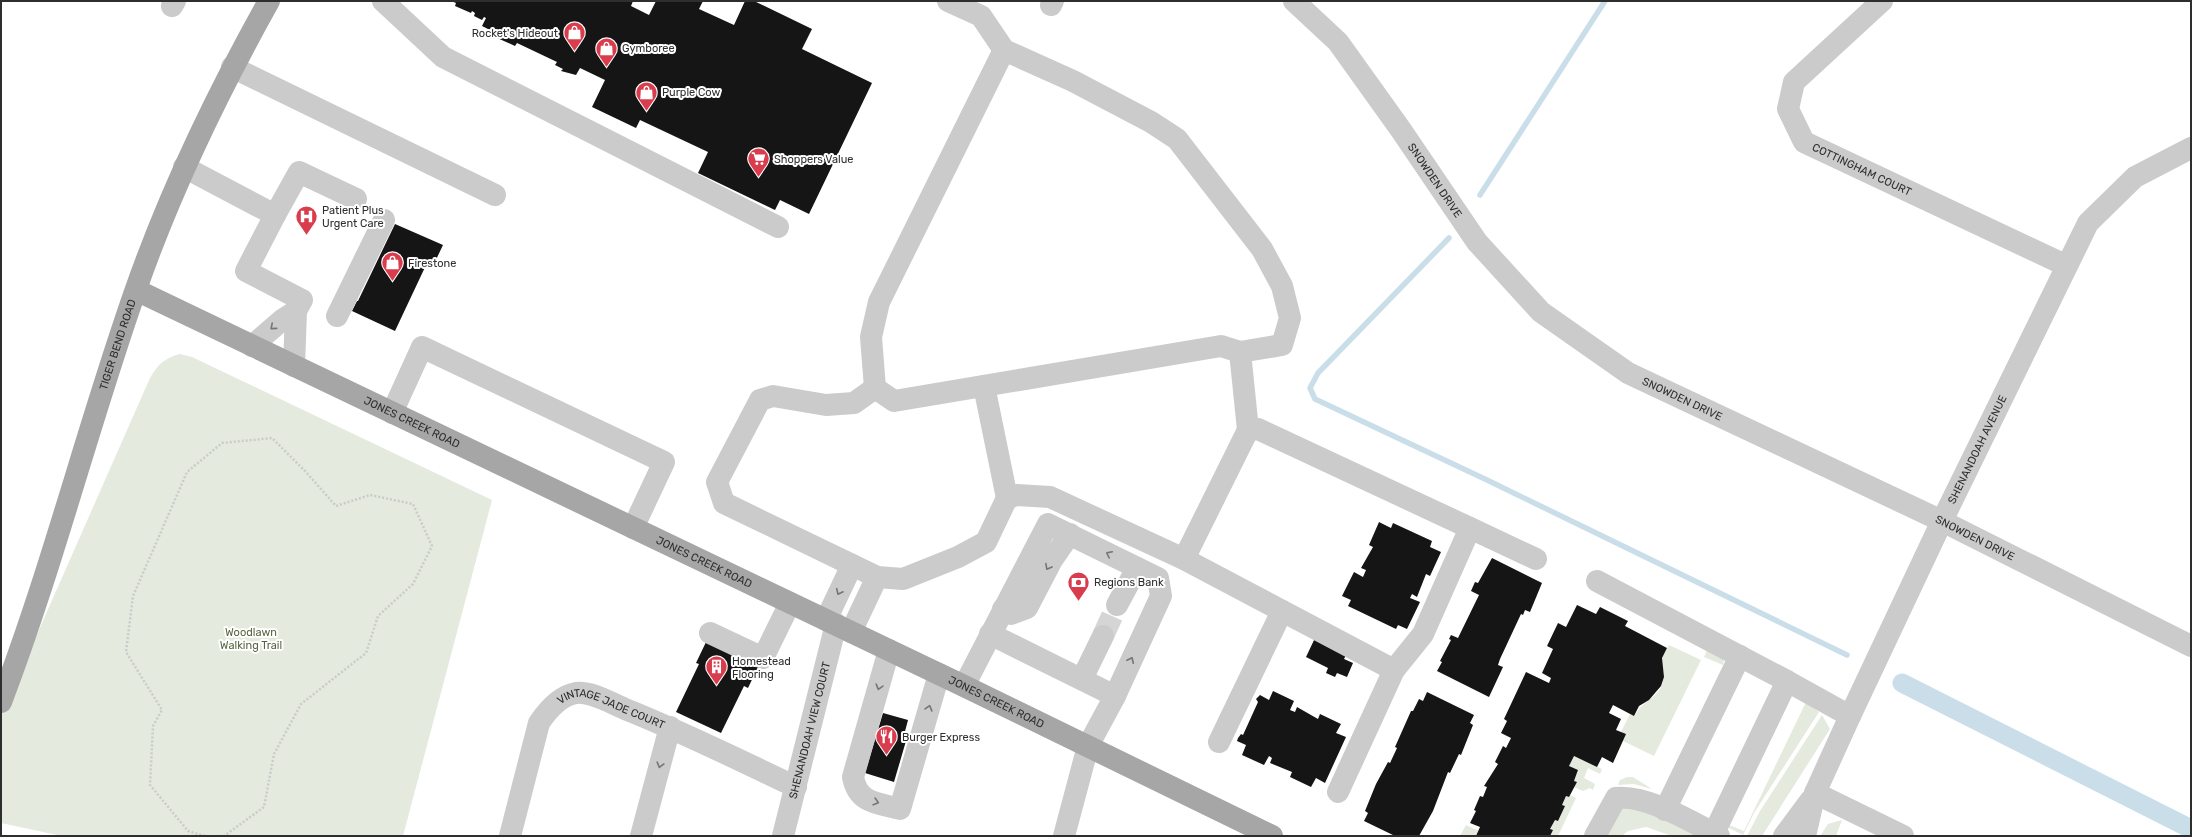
<svg xmlns="http://www.w3.org/2000/svg" width="2192" height="837" font-family="Rubik,sans-serif">
<style>
.green{fill:#e4eadd}
.lines{fill:none;stroke-linecap:round;stroke-linejoin:round}
.stream{stroke:#cadee9;stroke-width:5.5}
.canal{stroke:#cadee9;stroke-width:19}
.building{fill:#151515}
.minor-tunnel{stroke:#d5d5d5;stroke-width:22;stroke-dasharray:22 11;stroke-linecap:butt}
.path{stroke:#cbcbcb;stroke-width:2.5;stroke-dasharray:2 2;stroke-linecap:butt}
.minor{stroke:#cbcbcb;stroke-width:22}
.major{stroke:#a6a6a6;stroke-width:22}
.oneway{stroke:#757575}
.labels{text-anchor:middle;stroke-width:4;stroke-linejoin:round;paint-order:stroke}
.poi-label{font-size:11px;fill:#2e2e2e;stroke:#fff;text-anchor:start}
.street-label{font-size:11px;fill:#2e2e2e;stroke:#fff}
.park-label{font-size:11px;fill:#53673e;stroke:#fff}
</style>
<rect width="100%" height="100%" fill="#fff"/>
<!-- green -->
<path class="green" d="M 180,354 L 192,357 L 492,500 L 403,836 L 62,836 L 1,823 L 1,716 L 150,378 C 158,364 165,358 180,354 Z
M 1669,645 L 1701,660 L 1654,756 L 1623,741 L 1621,732 L 1630,714 L 1635,716 C 1642,701 1653,701 1661,687 C 1666,676 1662,669 1662,659 C 1663,655 1667,649 1669,645 Z
M 1712,645 L 1724,661 L 1723,665 L 1704,657 L 1709,646 Z
M 1806,702 L 1819,712 L 1754,813 L 1743,835 L 1729,828 L 1729,825 L 1744,831 Z
M 1822,715 L 1830,729 L 1762,836 L 1747,836 L 1760,811 Z
M 1574,756 L 1602,769 L 1600,774 L 1588,768 L 1584,778 L 1595,784 L 1593,790 L 1590,788 L 1583,791 L 1574,787 L 1576,782 L 1574,781 L 1578,771 L 1569,766 Z
M 1627,777 L 1633,777 L 1652,789 L 1634,784 L 1618,785 L 1620,780 Z
M 1570,795 L 1576,798 L 1558,836 L 1550,836 L 1552,830 L 1550,829 L 1555,820 L 1558,821 L 1565,806 L 1562,805 L 1566,796 L 1569,797 Z
M 1622,807 L 1639,808 L 1697,836 L 1672,836 L 1646,827 L 1628,831 L 1622,836 L 1603,836 Z
M 1842,820 L 1836,836 L 1820,836 L 1828,824 Z
M 1466,825 L 1479,831 L 1476,836 L 1460,836 Z"/>
<g class="lines">
<!-- stream -->
<path class="stream" d="M 1480,195 L 1605,1
M 1449,238 L 1318,373 L 1310,388 L 1315,399 L 1487,480 L 1847,655"/>
<!-- canal -->
<path class="canal" d="M 1902,683 L 2191,829"/>
</g>
<!-- building -->
<path class="building" d="M 451,1 L 633,1 L 631,6 L 649,15 L 656,1 L 703,1 L 699,9 L 734,25 L 745,1 L 754,1 L 812,29 L 802,49 L 872,83 L 809,214 L 780,200 L 775,210 L 698,173 L 708,152 L 640,120 L 636,128 L 592,107 L 605,80 L 580,68 L 576,75 L 561,71 L 563,69 L 555,65 L 557,62 L 517,43 L 515,46 L 495,37 L 494,32 L 482,26 L 486,18 L 484,17 L 482,20 L 474,16 L 475,13 L 472,11 L 471,13 L 455,6 L 456,3 Z
M 395,224 L 443,245 L 433,266 L 427,263 L 395,331 L 352,311 L 357,301 L 358,301 Z
M 1379,522 L 1391,528 L 1393,523 L 1432,541 L 1430,547 L 1441,552 L 1430,576 L 1426,574 L 1417,597 L 1412,594 L 1410,598 L 1420,602 L 1407,629 L 1398,625 L 1396,629 L 1348,606 L 1351,600 L 1342,596 L 1354,572 L 1363,577 L 1366,570 L 1361,568 L 1373,547 L 1369,545 Z
M 1492,558 L 1542,583 L 1530,612 L 1525,610 L 1523,615 L 1521,614 L 1500,659 L 1498,665 L 1503,667 L 1489,697 L 1437,671 L 1442,662 L 1440,661 L 1451,640 L 1449,639 L 1451,635 L 1458,638 L 1479,595 L 1471,591 L 1475,582 L 1478,583 Z
M 1577,605 L 1596,614 L 1600,607 L 1628,621 L 1625,626 L 1667,648 L 1662,658 L 1664,677 L 1661,686 L 1649,700 L 1639,706 L 1634,716 L 1613,705 L 1609,713 L 1621,719 L 1616,730 L 1626,734 L 1613,763 L 1602,757 L 1597,767 L 1574,756 L 1569,766 L 1578,770 L 1574,781 L 1577,782 L 1569,797 L 1566,796 L 1562,805 L 1565,806 L 1558,821 L 1555,820 L 1550,829 L 1553,830 L 1550,836 L 1476,836 L 1480,827 L 1470,823 L 1476,811 L 1474,810 L 1480,796 L 1483,797 L 1487,787 L 1484,786 L 1498,764 L 1495,762 L 1503,746 L 1506,748 L 1511,738 L 1501,733 L 1507,721 L 1504,719 L 1526,672 L 1549,683 L 1551,678 L 1542,673 L 1553,649 L 1547,646 L 1558,623 L 1566,627 Z
M 1315,638 L 1347,653 L 1344,659 L 1353,663 L 1347,677 L 1337,673 L 1335,677 L 1326,673 L 1328,668 L 1306,657 Z
M 707,640 L 759,665 L 748,688 L 744,686 L 721,733 L 676,712 L 699,664 L 696,663 Z
M 1273,691 L 1294,701 L 1290,710 L 1295,712 L 1297,707 L 1318,719 L 1320,714 L 1341,724 L 1336,733 L 1346,737 L 1325,783 L 1316,778 L 1311,787 L 1290,777 L 1292,772 L 1270,763 L 1272,758 L 1269,756 L 1264,765 L 1242,755 L 1246,745 L 1237,741 L 1238,738 L 1241,734 L 1243,735 L 1258,702 L 1256,699 L 1260,695 L 1269,700 Z
M 1427,692 L 1474,715 L 1470,723 L 1473,725 L 1461,755 L 1459,754 L 1450,773 L 1448,772 L 1433,811 L 1419,836 L 1395,836 L 1364,821 L 1368,813 L 1365,811 L 1376,784 L 1388,762 L 1390,763 L 1397,748 L 1395,747 L 1411,711 L 1413,711 L 1419,699 L 1423,701 Z
M 883,713 L 908,720 L 903,739 L 906,741 L 894,782 L 865,773 Z"/>
<g class="lines">
<!-- minor-tunnel -->
<path class="minor-tunnel" d="M 1103,636 L 1117,605"/>
<!-- path -->
<path class="path" d="M 205,836 L 188,831 L 150,785 L 153,726 L 162,710 L 126,652 L 133,596 L 187,472 L 222,443 L 272,438 L 305,471 L 336,506 L 370,495 L 413,504 L 432,546 L 413,584 L 378,616 L 366,653 L 301,704 L 274,754 L 264,807 L 224,836"/>
<!-- minor -->
<g class="minor">
<path d="M 383,1 L 443,57 L 778,227"/>
<path d="M 948,1 L 981,16 L 1004,50 L 1073,81 L 1151,122 L 1177,139 L 1262,249 L 1282,286 L 1290,318 L 1282,345 L 1240,352 L 1248,430"/>
<path id="s1" d="M 1294,1 L 1338,42 L 1401,130 L 1477,242 L 1541,312 L 1628,373 L 1942,521 L 2191,646"/>
<path id="s2" d="M 1882,1 L 1794,82 L 1788,109 L 1804,142 L 2065,265"/>
<path d="M 1051,5 L 1053,1"/>
<path d="M 172,6 L 175,1"/>
<path d="M 1004,50 L 879,302 L 871,337 L 875,388 L 894,401 L 1221,346 L 1240,352"/>
<path d="M 232,67 L 495,195"/>
<path d="M 184,167 L 275,215"/>
<path d="M 337,316 L 384,220"/>
<path d="M 252,346 L 282,320 L 296,311"/>
<path d="M 294,366 L 296,311 L 302,300 L 246,271 L 275,215 L 299,172 L 356,199"/>
<path d="M 984,386 L 1007,498"/>
<path d="M 875,388 L 854,403 L 826,405 L 773,396 L 760,400 L 717,482 L 724,503 L 877,577 L 903,579 L 958,557 L 986,542 L 1007,498 L 1017,495 L 1050,497 L 1184,559 L 1394,670 L 1423,634 L 1470,528 L 1536,559"/>
<path d="M 392,413 L 422,347 L 664,462 L 633,528"/>
<path d="M 1184,559 L 1248,430 L 1258,429 L 1470,528"/>
<path d="M 1597,581 L 1787,681 L 1850,716"/>
<path d="M 1117,605 L 1137,568"/>
<path d="M 1003,609 L 1011,614 L 1027,608 L 1052,560 L 1070,534"/>
<path d="M 826,620 L 852,565"/>
<path d="M 851,632 L 877,577"/>
<path d="M 710,633 L 763,658 L 790,603"/>
<path d="M 990,634 L 1115,696"/>
<path d="M 889,650 L 853,777 C 858,804 878,803 900,809 L 939,674"/>
<path d="M 1082,679 L 1103,636"/>
<path d="M 964,686 L 1048,524 L 1158,578 L 1161,596 L 1115,696 L 1088,746 L 1064,836"/>
<path d="M 1219,742 L 1282,611"/>
<path d="M 1338,792 L 1394,670"/>
<path d="M 1815,793 L 1903,836"/>
<path d="M 1665,810 L 1740,656"/>
<path d="M 1714,833 L 1787,681"/>
<path id="s3" d="M 510,836 L 539,723 C 547,711 559,696 576,693 C 591,691 611,703 625,709 C 683,732 739,760 796,787"/>
<path d="M 641,836 L 670,727"/>
<path id="s4" d="M 783,836 L 836,624"/>
<path d="M 1595,836 L 1616,798 C 1646,794 1692,822 1719,836"/>
<path d="M 1784,836 L 1810,801"/>
<path id="s5" d="M 1805,836 L 1815,793 L 1850,716 L 1942,521 L 2088,223 L 2135,177 L 2191,148"/>
</g>
<!-- major -->
<g class="major">
<path id="s6" d="M 136,290 L 964,686 L 1272,836"/>
<path id="s7" d="M 1,702 C 53,566 88,425 136,289 C 171,189 217,94 269,1"/>
</g>
</g>
<!-- one-way arrows -->
<defs><path id="oneway-chevron" d="M-2-3.5L2.5 0L-2 3.5" fill="none" stroke-width="1.6" stroke-linecap="round" stroke-linejoin="round"/></defs>
<g class="oneway">
<use href="#oneway-chevron" transform="translate(273 327) rotate(139)"/>
<use href="#oneway-chevron" transform="translate(1109 554) rotate(-154)"/>
<use href="#oneway-chevron" transform="translate(1048 567) rotate(119)"/>
<use href="#oneway-chevron" transform="translate(839 592) rotate(116)"/>
<use href="#oneway-chevron" transform="translate(1131 660) rotate(-65)"/>
<use href="#oneway-chevron" transform="translate(879 687) rotate(106)"/>
<use href="#oneway-chevron" transform="translate(929 708) rotate(-74)"/>
<use href="#oneway-chevron" transform="translate(660 765) rotate(105)"/>
<use href="#oneway-chevron" transform="translate(876 802) rotate(16)"/>
</g>
<!-- icons -->
<defs>
<symbol id="shop-pin" viewBox="-11 -11 22 30"><path d="M0 17L-7.5 6A9.5 9.5 0 1 1 7.5 6Z" fill="#d93c4d" stroke="#fff"/><path d="M-5-2.5h2.3a2.7 3.5 0 0 1 5.4 0H5L5.5 6h-11ZM-1.5-2.5h3a1.5 2.3 0 0 0-3 0Z" fill="#fff"/></symbol>
<symbol id="supermarket-pin" viewBox="-11 -11 22 30"><path d="M0 17L-7.5 6A9.5 9.5 0 1 1 7.5 6Z" fill="#d93c4d" stroke="#fff"/><path d="M-6-5.5h2.5l.6 2H6L4.5 2H-2.5L-4.4-4H-6ZM-1.5 3.2a1.3 1.3 0 1 0 .1 0ZM3 3.2a1.3 1.3 0 1 0 .1 0Z" fill="#fff"/></symbol>
<symbol id="hospital-pin" viewBox="-11 -11 22 30"><path d="M0 17L-7.5 6A9.5 9.5 0 1 1 7.5 6Z" fill="#d93c4d" stroke="#fff"/><path d="M-5-5h3v3.5h4V-5h3V5h-3V1.5h-4V5h-3Z" fill="#fff"/></symbol>
<symbol id="bank-pin" viewBox="-11 -11 22 30"><path d="M0 17L-7.5 6A9.5 9.5 0 1 1 7.5 6Z" fill="#d93c4d" stroke="#fff"/><path d="M-6-4H6V4H-6ZM0-2.3a2.3 2.3 0 1 0 0 4.6a2.3 2.3 0 1 0 0-4.6Z" fill="#fff"/></symbol>
<symbol id="building-pin" viewBox="-11 -11 22 30"><path d="M0 17L-7.5 6A9.5 9.5 0 1 1 7.5 6Z" fill="#d93c4d" stroke="#fff"/><path d="M-4-6H4V6H1V3H-1V6H-4ZM-2.5-4.3h1.7v1.8h-1.7ZM.8-4.3h1.7v1.8H.8ZM-2.5-1h1.7V.8h-1.7ZM.8-1h1.7V.8H.8Z" fill="#fff"/></symbol>
<symbol id="restaurant-pin" viewBox="-11 -11 22 30"><path d="M0 17L-7.5 6A9.5 9.5 0 1 1 7.5 6Z" fill="#d93c4d" stroke="#fff"/><path d="M-5-6h1v4h1v-4h1v4h1v-4h1v5L-1.5 .5V6h-2V.5L-5-1ZM5-6V6H3V1.5H1.5Q1.5-4 5-6Z" fill="#fff"/></symbol>
</defs>
<g fill-rule="evenodd">
<use href="#shop-pin" x="562" y="20" width="25" height="34"/>
<use href="#shop-pin" x="594" y="36" width="25" height="34"/>
<use href="#shop-pin" x="634" y="80" width="25" height="34"/>
<use href="#supermarket-pin" x="746" y="146" width="25" height="34"/>
<use href="#hospital-pin" x="294" y="204" width="25" height="34"/>
<use href="#shop-pin" x="380" y="250" width="25" height="34"/>
<use href="#bank-pin" x="1066" y="570" width="25" height="34"/>
<use href="#building-pin" x="704" y="654" width="25" height="34"/>
<use href="#restaurant-pin" x="874" y="724" width="25" height="34"/>
</g>
<g class="labels">
<!-- poi labels -->
<g class="poi-label">
<text x="558" y="37" text-anchor="end">Rocket's Hideout</text>
<text x="622" y="52">Gymboree</text>
<text x="662" y="96">Purple Cow</text>
<text x="774" y="163">Shoppers Value</text>
<text x="322" y="214">Patient Plus<tspan x="322" dy="13">Urgent Care</tspan></text>
<text x="408" y="267">Firestone</text>
<text x="1094" y="586">Regions Bank</text>
<text x="732" y="665">Homestead<tspan x="732" dy="13">Flooring</tspan></text>
<text x="902" y="741">Burger Express</text>
</g>
<!-- street labels -->
<g class="street-label">
<text dy="4" stroke="none"><textPath href="#s2" startOffset="248">COTTINGHAM COURT</textPath></text>
<text dy="4" stroke="none"><textPath href="#s1" startOffset="229">SNOWDEN DRIVE</textPath></text>
<text dy="4" stroke="none"><textPath href="#s7" startOffset="376">TIGER BEND ROAD</textPath></text>
<text dy="4" stroke="none"><textPath href="#s1" startOffset="565">SNOWDEN DRIVE</textPath></text>
<text dy="4" stroke="none"><textPath href="#s6" startOffset="306">JONES CREEK ROAD</textPath></text>
<text dy="4" stroke="none"><textPath href="#s5" startOffset="424">SHENANDOAH AVENUE</textPath></text>
<text dy="4" stroke="none"><textPath href="#s1" startOffset="889">SNOWDEN DRIVE</textPath></text>
<text dy="4" stroke="none"><textPath href="#s6" startOffset="630">JONES CREEK ROAD</textPath></text>
<text dy="4" stroke="none"><textPath href="#s6" startOffset="954">JONES CREEK ROAD</textPath></text>
<text dy="4" stroke="none"><textPath href="#s3" startOffset="203">VINTAGE JADE COURT</textPath></text>
<text dy="4" stroke="none"><textPath href="#s4" startOffset="109">SHENANDOAH VIEW COURT</textPath></text>
</g>
<!-- park labels -->
<g class="park-label">
<text x="251" y="636">Woodlawn<tspan x="251" dy="13">Walking Trail</tspan></text>
</g>
</g>
<!-- border -->
<rect width="2192" height="837" fill="none" stroke="#2e2e2e" stroke-width="4"/>
</svg>
